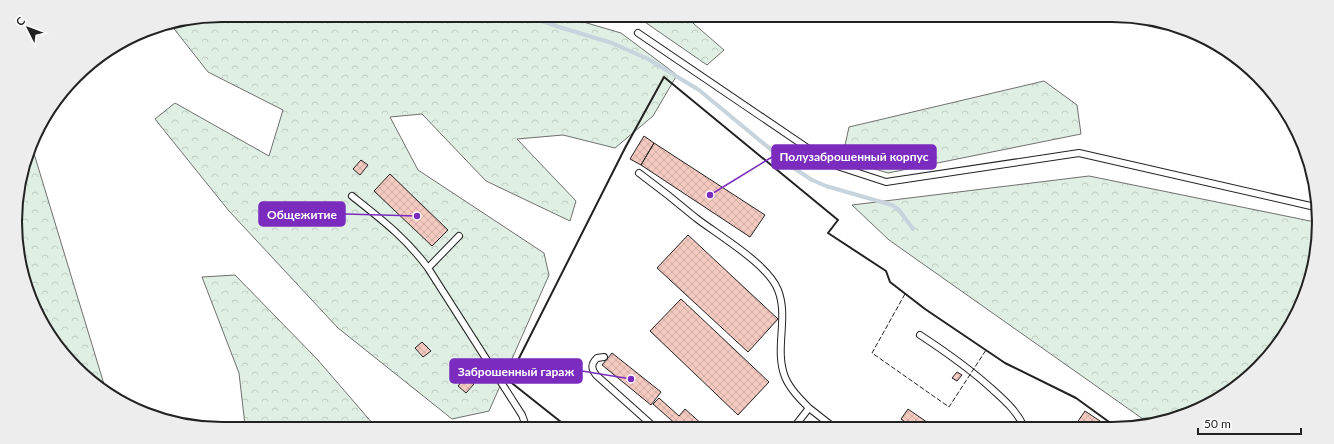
<svg xmlns="http://www.w3.org/2000/svg" width="1334" height="444" font-family="Lato,sans-serif">
<style>
.forest{fill:url(#forest-crowns);stroke:#6f6f6f}
.lines{fill:none;stroke-linecap:round;stroke-linejoin:round}
.stream{stroke:#c7d3dd;stroke-width:4}
.building{fill:url(#building-cross-hatch);stroke:#222}
.lane-casing{stroke:#222;stroke-width:8}
.lane{stroke:#fff;stroke-width:6}
.fence{stroke:#222;stroke-width:1;stroke-dasharray:5 2;stroke-linecap:butt}
.wall{stroke:#222;stroke-width:2}
.rim{fill:none;stroke:#222;stroke-width:2}
.leader{fill:none;stroke:#7b2cbf;stroke-width:1.5}
.callout-dot{fill:#7b2cbf;stroke:#fff;stroke-width:1.5}
.callout{fill:#7b2cbf;stroke:#7b2cbf;stroke-width:1.5}
.callout-label{font-size:12px;text-anchor:middle;font-weight:bold;fill:#fff}
</style>
<defs>
<pattern id="forest-crowns" width="20" height="18" patternUnits="userSpaceOnUse"><rect width="20" height="18" fill="#e0efe3"/><path d="M2 6a3 3 0 1 1 6 0M12 15a3 3 0 1 1 6 0" fill="none" stroke="#c0cdc2"/></pattern>
<pattern id="building-cross-hatch" width="8" height="8" patternUnits="userSpaceOnUse"><rect width="8" height="8" fill="#f3c9c0"/><path d="M0 0l8 8M0 8l8-8" fill="none" stroke="#d0aca5"/></pattern>
</defs>
<rect width="100%" height="100%" fill="#fff"/>
<!-- forest -->
<path class="forest" d="M 222,15 L 563,16 L 621,33 L 677,75 L 653,116 L 615,148 L 563,135 L 517,139 L 576,201 L 570,221 L 486,181 L 422,114 L 390,117 L 418,170 L 544,253 L 549,275 L 489,411 L 452,419 L 338,328 L 229,211 L 155,119 L 175,103 L 269,156 L 283,110 L 208,72 L 171,25 Z
M 636,17 L 686,17 L 724,50 L 707,65 L 639,18 Z
M 1044,81 L 1077,105 L 1081,134 L 888,173 L 842,159 L 849,127 Z
M 32,147 L 107,394 L 50,337 L 22,275 L 17,195 Z
M 1089,176 L 1315,222 L 1315,263 L 1291,325 L 1258,369 L 1204,408 L 1150,424 L 889,240 L 852,205 Z
M 235,275 L 317,359 L 374,425 L 245,425 L 239,373 L 202,277 Z"/>
<g class="lines">
<!-- stream -->
<path class="stream" d="M 528,16 L 559,27 L 612,43 L 648,59 L 699,90 L 792,167 L 812,180 L 826,186 L 892,205 L 899,210 L 913,229"/>
</g>
<!-- building -->
<path class="building" d="M 644,136 L 654,143 L 641,165 L 630,159 Z
M 654,143 L 765,215 L 750,237 L 641,165 Z
M 361,160 L 368,165 L 360,175 L 353,169 Z
M 390,174 L 448,230 L 432,246 L 374,191 Z
M 688,235 L 778,319 L 748,352 L 657,268 Z
M 681,299 L 769,382 L 738,415 L 650,331 Z
M 422,342 L 431,351 L 423,357 L 415,348 Z
M 612,353 L 661,392 L 651,405 L 602,365 Z
M 957,372 L 962,375 L 957,381 L 952,378 Z
M 466,377 L 474,384 L 466,393 L 458,386 Z
M 659,398 L 679,416 L 685,409 L 704,426 L 678,426 L 653,404 Z
M 908,409 L 934,427 L 912,427 L 901,419 Z
M 1085,411 L 1109,427 L 1074,427 Z"/>
<g class="lines">
<defs>
<path id="lane" d="M 638,33 L 831,164 L 886,182 L 1079,153 L 1315,207
M 639,173 C 658,187 677,202 696,218 C 718,235 768,264 778,290 C 789,318 774,349 785,377 C 790,389 800,399 809,408 L 795,426
M 352,196 C 381,219 406,238 428,268 L 522,415 L 526,426
M 428,268 L 459,236
M 920,335 C 946,352 970,369 992,389 C 1005,401 1017,411 1024,427
M 604,357 L 597,358 C 591,364 591,368 596,375 L 653,426
M 809,408 L 832,426"/>
</defs>
<!-- lane casing -->
<use href="#lane" class="lane-casing"/>
<!-- lane -->
<use href="#lane" class="lane"/>
<!-- fence -->
<path class="fence" d="M 905,294 L 872,353 L 949,407 L 986,350"/>
<!-- wall -->
<path class="wall" d="M 566,426 L 508,380 L 625,148 L 664,77 L 838,220 L 828,233 L 886,271 L 890,282 L 925,309 L 1005,363 L 1076,398 L 1116,427"/>
</g>
<!-- crop -->
<path d="M0 0H1334V444H0ZM222 22H1112A200 200 0 0 1 1312 222V222A200 200 0 0 1 1112 422H222A200 200 0 0 1 22 222V222A200 200 0 0 1 222 22Z" fill="#ededed" fill-rule="evenodd"/>
<path class="rim" d="M222 22H1112A200 200 0 0 1 1312 222V222A200 200 0 0 1 1112 422H222A200 200 0 0 1 22 222V222A200 200 0 0 1 222 22Z"/>
<!-- callouts -->
<path class="leader" d="M710 195L772 157M417 216L345 214M631 379L582 371"/>
<g class="callout-dot">
<circle cx="710" cy="195" r="4"/>
<circle cx="417" cy="216" r="4"/>
<circle cx="631" cy="379" r="4"/>
</g>
<g class="callout">
<rect x="772" y="145" width="164" height="24" rx="4"/>
<rect x="259" y="202" width="86" height="24" rx="4"/>
<rect x="450" y="359" width="132" height="24" rx="4"/>
</g>
<g class="callout-label">
<text x="854" y="161">Полузаброшенный корпус</text>
<text x="302" y="219">Общежитие</text>
<text x="516" y="376">Заброшенный гараж</text>
</g>
<!-- north arrow -->
<g transform="translate(28 28) rotate(312)" stroke="#ffffff" stroke-width="3" paint-order="stroke">
<path d="M0-3L7 15L0 10L-7 15Z" fill="#222222"/>
<text y="-6" font-size="11" font-weight="bold" text-anchor="middle" fill="#222222">С</text>
</g>
<!-- scale -->
<path d="M1198 428v6h103v-6" fill="none" stroke="#222222" stroke-width="2"/>
<text x="1204" y="428" font-size="12" fill="#222222" stroke="#ffffff" stroke-width="3" paint-order="stroke">50 m</text>
</svg>
